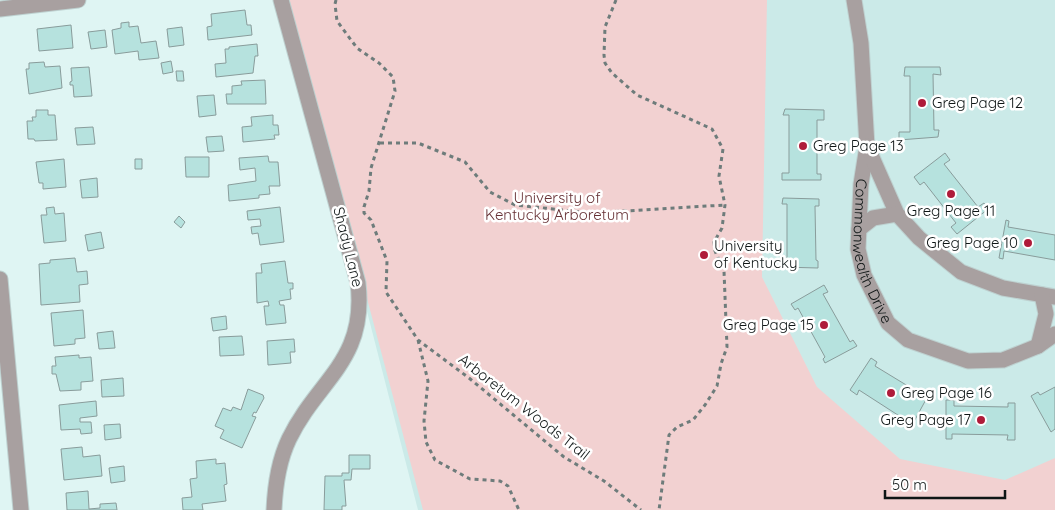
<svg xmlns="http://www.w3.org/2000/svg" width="1055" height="510" font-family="Quicksand,sans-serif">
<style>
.built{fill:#cbeae8}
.green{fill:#f2d1d1}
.building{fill:#b6e2de;stroke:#899c9b}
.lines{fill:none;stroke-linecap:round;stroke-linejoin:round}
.street-casing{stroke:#bed1d0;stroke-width:17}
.path{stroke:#6e7c7b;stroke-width:3;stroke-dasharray:4 4;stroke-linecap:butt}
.street{stroke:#a8a0a0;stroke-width:15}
.poi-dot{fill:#af1c3a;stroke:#fff;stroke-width:2}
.labels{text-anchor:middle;stroke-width:5;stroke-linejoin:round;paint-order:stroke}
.poi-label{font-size:15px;fill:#0f1616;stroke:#fff;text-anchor:start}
.park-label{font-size:15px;fill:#663135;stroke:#fff}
.street-label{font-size:15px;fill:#0f1616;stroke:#fff}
</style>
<rect width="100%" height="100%" fill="#dff5f3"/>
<!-- built -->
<path class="built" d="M 287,0 L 1055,0 L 1055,510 L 418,510 Z"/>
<!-- green -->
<path class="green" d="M 288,0 L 767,0 L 762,277 L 817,387 L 900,459 L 1005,480 L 1055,458 L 1055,510 L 423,510 Z"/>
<!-- building -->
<path class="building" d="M 245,10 L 247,25 L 251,25 L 252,35 L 208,40 L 207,27 L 212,26 L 211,14 Z
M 129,22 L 129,27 L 138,26 L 141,43 L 156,41 L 159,58 L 139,60 L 138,51 L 115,54 L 112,30 L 121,28 L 121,23 Z
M 71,25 L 73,48 L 39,51 L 37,29 Z
M 182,27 L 184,45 L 169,47 L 167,29 Z
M 105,30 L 107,47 L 91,49 L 88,32 Z
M 257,44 L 258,56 L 255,56 L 253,73 L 216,77 L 215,64 L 226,63 L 225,49 L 229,49 L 229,47 Z
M 171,61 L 173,72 L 163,74 L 161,63 Z
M 44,62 L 45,67 L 60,66 L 62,88 L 29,94 L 26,69 L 29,69 L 29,63 Z
M 89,67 L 92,96 L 74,97 L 73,85 L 70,85 L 70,82 L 72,81 L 71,68 Z
M 905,67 L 940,67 L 941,75 L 933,74 L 934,130 L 939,130 L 938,137 L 899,140 L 899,132 L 910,132 L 910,76 L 904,76 Z
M 176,71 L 183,71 L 184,81 L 177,81 Z
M 265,80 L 266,104 L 227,104 L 226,94 L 232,94 L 232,86 L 242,85 L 241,81 Z
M 214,95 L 216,115 L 199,117 L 197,96 Z
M 785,109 L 824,110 L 824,120 L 817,120 L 817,174 L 821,174 L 821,180 L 782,180 L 782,173 L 789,173 L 789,115 L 783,115 Z
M 36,110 L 48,110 L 48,115 L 55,115 L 57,140 L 35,141 L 34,139 L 28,139 L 27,121 L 33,121 L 32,117 L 36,117 Z
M 273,115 L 273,125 L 278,125 L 279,135 L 274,135 L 275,139 L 243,142 L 242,127 L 252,126 L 251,117 Z
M 93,127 L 95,144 L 77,145 L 75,128 Z
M 222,136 L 224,151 L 208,152 L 206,137 Z
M 945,153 L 950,160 L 944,164 L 978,207 L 984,203 L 988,209 L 957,234 L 951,227 L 956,223 L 924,182 L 920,185 L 914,177 Z
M 268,156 L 269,162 L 278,162 L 280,186 L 269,186 L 270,194 L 259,195 L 259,198 L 229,201 L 228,185 L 256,181 L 255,168 L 240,170 L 239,158 Z
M 185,157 L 209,157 L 209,177 L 186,177 Z
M 64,159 L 66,187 L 43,189 L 43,183 L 39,183 L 36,162 Z
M 135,159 L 142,159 L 142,169 L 135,169 Z
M 97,178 L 98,197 L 82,198 L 80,180 Z
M 783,198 L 819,199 L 819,206 L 815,206 L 816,260 L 818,261 L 818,268 L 781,267 L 781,262 L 787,262 L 787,204 L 782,204 Z
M 54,207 L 55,214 L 64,213 L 66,241 L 44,243 L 41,215 L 47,215 L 46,208 Z
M 280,207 L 284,242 L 260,245 L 258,233 L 252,234 L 251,227 L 261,226 L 260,219 L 248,220 L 247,211 Z
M 179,216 L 185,222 L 181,228 L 174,222 Z
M 1006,220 L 1009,221 L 1008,227 L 1055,235 L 1055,260 L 1004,251 L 1003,259 L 999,258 Z
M 101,232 L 104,248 L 88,251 L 85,235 Z
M 75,258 L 77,272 L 87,271 L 88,284 L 79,285 L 80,302 L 41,305 L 39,264 L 50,263 L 50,260 Z
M 285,261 L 288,283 L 293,283 L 293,289 L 290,289 L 291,299 L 279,301 L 280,305 L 284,305 L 286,323 L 266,325 L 264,306 L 269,306 L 268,301 L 257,303 L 256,273 L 262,273 L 261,264 Z
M 824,285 L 828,292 L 823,294 L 850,342 L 853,340 L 857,346 L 825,363 L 823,359 L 825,357 L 798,308 L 795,310 L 791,304 Z
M 83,310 L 85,338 L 75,339 L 75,344 L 54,346 L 51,313 Z
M 226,316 L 227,329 L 213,331 L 211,318 Z
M 113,331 L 115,348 L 99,349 L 97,333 Z
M 242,336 L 244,355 L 220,356 L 219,337 Z
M 294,339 L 295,352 L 290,352 L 291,363 L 268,365 L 267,341 Z
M 79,355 L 79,358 L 91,357 L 93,381 L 81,382 L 81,390 L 60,391 L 56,374 L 52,374 L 52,366 L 56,366 L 55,357 Z
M 871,358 L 877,362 L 875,366 L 921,394 L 923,391 L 929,394 L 911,427 L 903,422 L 904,419 L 859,390 L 857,395 L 850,390 Z
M 123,378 L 124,396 L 102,397 L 101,380 Z
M 1055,387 L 1055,429 L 1051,432 L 1031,396 L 1038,392 L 1040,395 Z
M 248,389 L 263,395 L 264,398 L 256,413 L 254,412 L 252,416 L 256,417 L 242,448 L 220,438 L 224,430 L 215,426 L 223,408 L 231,411 L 233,407 L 241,410 Z
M 946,400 L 954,400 L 954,406 L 1008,407 L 1008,403 L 1015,403 L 1015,440 L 1007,440 L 1008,435 L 952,434 L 952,439 L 946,439 Z
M 96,401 L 97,416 L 80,418 L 80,422 L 91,422 L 92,433 L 81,434 L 80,429 L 61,430 L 59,405 Z
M 120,424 L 121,438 L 105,440 L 104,425 Z
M 82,447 L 83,457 L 100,455 L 102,476 L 64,480 L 61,449 Z
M 349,455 L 370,455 L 370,469 L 352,469 L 351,480 L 344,480 L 346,506 L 342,506 L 342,510 L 324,510 L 325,476 L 342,476 L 342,473 L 349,473 Z
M 216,459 L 216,464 L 225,463 L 227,484 L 224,485 L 226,501 L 202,504 L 203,510 L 183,510 L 182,498 L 192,497 L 190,479 L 197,478 L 196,461 Z
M 124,466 L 125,481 L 111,483 L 109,468 Z
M 88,491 L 89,509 L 100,508 L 100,504 L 116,503 L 117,510 L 67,510 L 66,493 Z"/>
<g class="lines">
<defs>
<g id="street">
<path id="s1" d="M 854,0 L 861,43 L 867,146 L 861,184 L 858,249 L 864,275 L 888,323 L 908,340 L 968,361 L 1003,360 L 1038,346 L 1055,334"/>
<path d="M 0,9 L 78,0"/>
<path d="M 867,146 L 897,214 L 919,238 L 961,272 L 1003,288 L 1055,297"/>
<path d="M 859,229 L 873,218 L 897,214"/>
<path d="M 0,279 L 21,510"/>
<path d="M 1038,346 L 1046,314 L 1042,295"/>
<path d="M 274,510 C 275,487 279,460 289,439 C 318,379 367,361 358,283 L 281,0"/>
</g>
</defs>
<!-- street casing -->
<use href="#street" class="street-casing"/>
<!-- path -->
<path class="path" d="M 336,0 L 335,4 L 337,21 L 357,48 L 379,63 L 393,77 L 395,91 L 371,168 L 369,191 L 364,207 L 364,213 L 371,220 L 387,261 L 386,292 L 418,340 L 469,378 L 564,457 L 604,481 L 641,510
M 616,0 L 605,27 L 604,55 L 605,63 L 612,73 L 637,95 L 712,129 L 723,149 L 719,176 L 725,205 L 722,228 L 714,242 L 715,251 L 724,271 L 727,347 L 721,364 L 717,386 L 705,405 L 693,420 L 677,427 L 669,435 L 659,510
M 380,143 L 418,143 L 465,162 L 490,192 L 515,205 L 591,213 L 725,205
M 418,340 L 428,381 L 424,421 L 426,442 L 435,460 L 470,479 L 500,481 L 508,486 L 519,510"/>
<!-- street -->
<use href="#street" class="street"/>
</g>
<!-- markers -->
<g class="poi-dot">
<circle cx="922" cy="103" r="5"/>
<circle cx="803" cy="146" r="5"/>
<circle cx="951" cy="194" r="5"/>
<circle cx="1028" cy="243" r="5"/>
<circle cx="704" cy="255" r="5"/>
<circle cx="824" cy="325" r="5"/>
<circle cx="891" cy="393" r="5"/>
<circle cx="981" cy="420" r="5"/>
</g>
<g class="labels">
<!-- poi labels -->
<g class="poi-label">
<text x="932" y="108">Greg Page 12</text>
<text x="813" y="151">Greg Page 13</text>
<text x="951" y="216" text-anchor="middle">Greg Page 11</text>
<text x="1018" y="248" text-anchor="end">Greg Page 10</text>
<text x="714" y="251">University<tspan x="714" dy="17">of Kentucky</tspan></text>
<text x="814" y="330" text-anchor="end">Greg Page 15</text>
<text x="901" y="398">Greg Page 16</text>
<text x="971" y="425" text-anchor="end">Greg Page 17</text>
</g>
<!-- park labels -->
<g class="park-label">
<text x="557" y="203">University of<tspan x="557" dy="17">Kentucky Arboretum</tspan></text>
</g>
<!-- street labels -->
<g class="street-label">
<text transform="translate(348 247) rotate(76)" y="5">Shady Lane</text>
<text dy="5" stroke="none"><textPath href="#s1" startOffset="255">Commonwealth Drive</textPath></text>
<text transform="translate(524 407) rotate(38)" y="5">Arboretum Woods Trail</text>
</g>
</g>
<!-- scale -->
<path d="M885 490v8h120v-8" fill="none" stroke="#0f1616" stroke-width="2.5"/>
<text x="892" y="490" font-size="15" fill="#0f1616" stroke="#ffffff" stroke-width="4" paint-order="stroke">50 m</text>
</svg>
